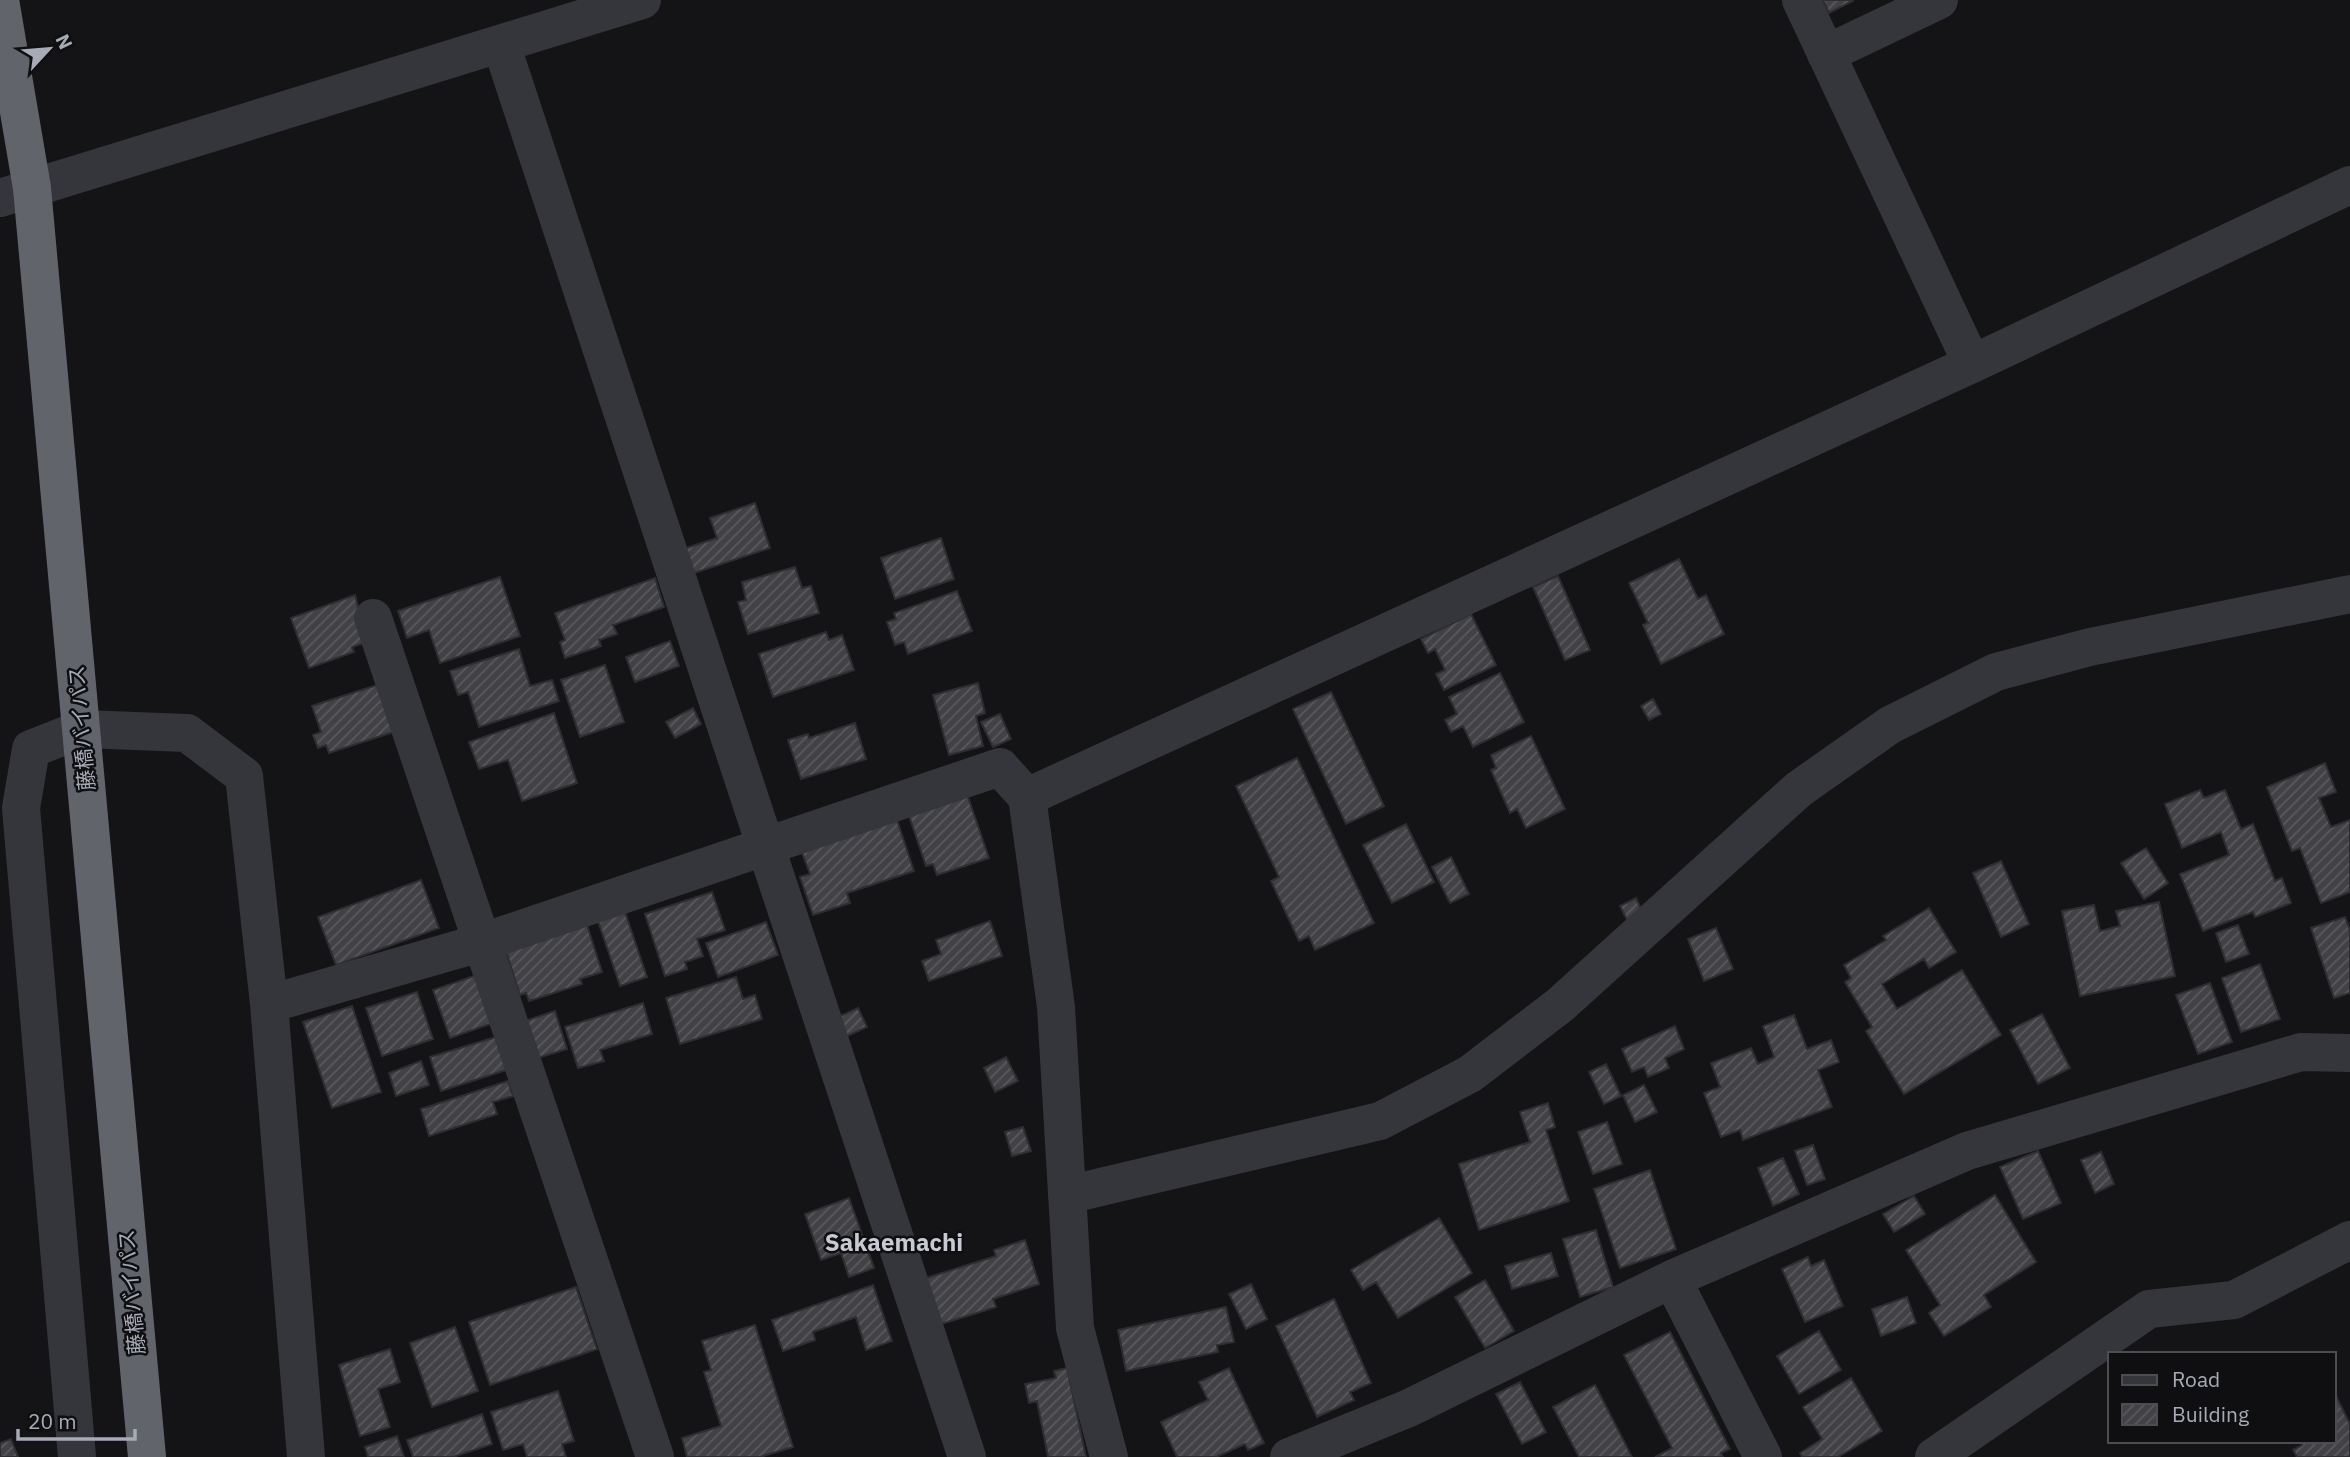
<svg xmlns="http://www.w3.org/2000/svg" width="2350" height="1457" font-family="'IBM Plex Sans','Noto Sans JP',sans-serif">
<style>
.building{fill:url(#building-hatch);stroke:#2e2e32;stroke-width:2}
.lines{fill:none;stroke-linecap:round;stroke-linejoin:round}
.minor{stroke:#35363b;stroke-width:38}
.highway{stroke:#62646c;stroke-width:38}
.labels{text-anchor:middle;stroke-width:5;stroke-linejoin:round;paint-order:stroke}
.street-label{font-size:21px;fill:#a7abb6;stroke:#0f0f11}
.quarter-label{font-size:24px;font-weight:bold;fill:#c7cad2;stroke:#0f0f11}
</style>
<defs>
<pattern id="building-hatch" width="6" height="6" patternUnits="userSpaceOnUse" patternTransform="scale(1.75)"><rect width="6" height="6" fill="#414146"/><path d="M-1 1l2-2M0 6l6-6M5 7l2-2" fill="none" stroke="#5a5a5e"/></pattern>
</defs>
<rect width="100%" height="100%" fill="#141416"/>
<!-- building -->
<path class="building" d="M 1823,0 L 1853,0 L 1853,1 L 1829,13 Z
M 755,503 L 770,548 L 691,574 L 683,549 L 717,538 L 710,518 Z
M 941,538 L 954,579 L 895,599 L 881,558 Z
M 1679,559 L 1698,599 L 1706,595 L 1724,634 L 1661,664 L 1643,625 L 1648,623 L 1629,583 Z
M 795,567 L 802,588 L 811,586 L 819,613 L 748,634 L 738,602 L 746,600 L 742,582 Z
M 1558,576 L 1590,650 L 1565,660 L 1533,587 Z
M 500,577 L 520,636 L 440,663 L 429,630 L 407,638 L 398,611 Z
M 655,578 L 664,607 L 613,625 L 617,634 L 599,640 L 601,646 L 565,658 L 560,642 L 565,640 L 555,613 Z
M 957,591 L 972,631 L 908,654 L 904,642 L 895,645 L 887,622 L 896,619 L 894,613 Z
M 355,595 L 367,642 L 352,647 L 354,652 L 309,668 L 291,618 Z
M 1471,614 L 1496,665 L 1444,690 L 1436,674 L 1445,670 L 1435,649 L 1428,653 L 1421,639 Z
M 826,632 L 829,640 L 842,635 L 854,670 L 773,697 L 759,654 Z
M 670,641 L 679,666 L 635,682 L 626,657 Z
M 519,649 L 530,686 L 552,680 L 559,701 L 479,727 L 468,692 L 458,695 L 450,671 Z
M 605,665 L 624,722 L 580,737 L 561,680 Z
M 1500,673 L 1524,722 L 1473,747 L 1463,726 L 1451,732 L 1445,720 L 1457,714 L 1449,697 Z
M 978,683 L 985,713 L 976,716 L 983,746 L 949,755 L 933,695 Z
M 377,685 L 393,732 L 329,753 L 326,745 L 318,748 L 313,735 L 321,732 L 312,706 Z
M 1331,692 L 1384,806 L 1346,824 L 1293,709 Z
M 1653,699 L 1661,714 L 1649,720 L 1641,706 Z
M 693,708 L 701,724 L 675,738 L 666,722 Z
M 554,713 L 577,783 L 522,801 L 508,760 L 479,769 L 469,742 Z
M 1000,714 L 1011,739 L 993,747 L 981,722 Z
M 855,723 L 866,759 L 801,779 L 788,740 L 808,734 L 809,738 Z
M 1531,736 L 1565,809 L 1526,828 L 1517,809 L 1510,813 L 1491,770 L 1496,768 L 1491,755 Z
M 1297,758 L 1374,923 L 1315,950 L 1309,936 L 1299,941 L 1271,881 L 1279,877 L 1236,786 Z
M 2325,763 L 2336,792 L 2319,798 L 2331,827 L 2350,820 L 2350,892 L 2321,903 L 2300,848 L 2292,851 L 2267,787 Z
M 2200,790 L 2204,798 L 2225,790 L 2241,829 L 2253,824 L 2275,881 L 2282,878 L 2291,903 L 2255,917 L 2253,912 L 2203,931 L 2180,874 L 2229,855 L 2221,832 L 2182,848 L 2165,804 Z
M 967,794 L 989,858 L 937,875 L 933,864 L 926,866 L 908,813 Z
M 896,817 L 914,871 L 847,893 L 850,903 L 813,915 L 800,877 L 810,874 L 801,850 Z
M 1406,824 L 1434,882 L 1392,903 L 1363,845 Z
M 2146,848 L 2168,883 L 2144,899 L 2121,863 Z
M 1451,857 L 1469,894 L 1450,903 L 1432,867 Z
M 2001,861 L 2029,924 L 2001,937 L 1973,873 Z
M 421,880 L 439,928 L 336,965 L 318,917 Z
M 712,892 L 725,930 L 697,939 L 703,956 L 685,962 L 687,969 L 665,976 L 645,914 Z
M 1636,898 L 1645,918 L 1630,926 L 1620,906 Z
M 2159,902 L 2175,976 L 2080,996 L 2062,911 L 2094,905 L 2100,931 L 2120,926 L 2116,911 Z
M 1929,908 L 1956,952 L 1929,968 L 1924,959 L 1882,984 L 1897,1009 L 1962,970 L 2001,1035 L 1904,1094 L 1866,1031 L 1872,1027 L 1845,982 L 1851,978 L 1844,965 L 1886,940 L 1883,936 Z
M 625,912 L 647,977 L 620,986 L 598,921 Z
M 2345,917 L 2350,930 L 2350,993 L 2334,998 L 2311,928 Z
M 990,921 L 1002,956 L 929,981 L 922,961 L 941,954 L 936,940 Z
M 766,922 L 778,955 L 718,977 L 706,943 Z
M 587,925 L 602,972 L 580,979 L 582,984 L 529,1001 L 526,993 L 520,995 L 504,945 Z
M 2238,925 L 2249,954 L 2226,962 L 2216,933 Z
M 1716,928 L 1733,969 L 1704,981 L 1688,939 Z
M 2260,964 L 2280,1019 L 2241,1032 L 2222,978 Z
M 477,975 L 493,1023 L 450,1038 L 433,990 Z
M 736,977 L 743,999 L 755,995 L 762,1019 L 680,1044 L 666,998 Z
M 2210,983 L 2232,1042 L 2198,1054 L 2176,995 Z
M 417,992 L 433,1039 L 382,1056 L 366,1008 Z
M 643,1003 L 652,1034 L 600,1050 L 604,1061 L 578,1068 L 565,1027 Z
M 352,1006 L 381,1092 L 332,1108 L 303,1022 Z
M 858,1008 L 867,1027 L 834,1042 L 825,1023 Z
M 555,1011 L 567,1049 L 534,1059 L 522,1022 Z
M 2042,1014 L 2070,1068 L 2038,1084 L 2010,1030 Z
M 1794,1015 L 1807,1049 L 1831,1040 L 1839,1062 L 1818,1070 L 1832,1107 L 1743,1140 L 1740,1130 L 1721,1137 L 1704,1093 L 1720,1087 L 1711,1063 L 1751,1048 L 1758,1064 L 1774,1057 L 1763,1026 Z
M 1675,1026 L 1684,1049 L 1665,1058 L 1669,1068 L 1648,1077 L 1644,1067 L 1632,1072 L 1622,1049 Z
M 496,1037 L 506,1070 L 441,1091 L 430,1057 Z
M 1006,1057 L 1018,1081 L 995,1092 L 984,1068 Z
M 421,1061 L 429,1085 L 396,1096 L 389,1073 Z
M 1606,1064 L 1621,1096 L 1604,1104 L 1589,1072 Z
M 508,1081 L 513,1096 L 493,1102 L 497,1114 L 429,1136 L 421,1109 Z
M 1644,1085 L 1657,1112 L 1635,1122 L 1623,1095 Z
M 1548,1103 L 1555,1127 L 1546,1130 L 1569,1201 L 1479,1230 L 1459,1164 L 1530,1142 L 1520,1112 Z
M 1607,1122 L 1622,1164 L 1593,1174 L 1578,1132 Z
M 1023,1127 L 1031,1151 L 1012,1156 L 1005,1132 Z
M 1813,1145 L 1825,1179 L 1807,1185 L 1795,1151 Z
M 2038,1151 L 2061,1203 L 2023,1219 L 2000,1167 Z
M 2101,1152 L 2114,1184 L 2095,1193 L 2081,1160 Z
M 1783,1158 L 1799,1194 L 1773,1206 L 1758,1168 Z
M 1650,1170 L 1676,1249 L 1620,1268 L 1594,1189 Z
M 1995,1195 L 2036,1262 L 1984,1295 L 1991,1307 L 1944,1336 L 1929,1313 L 1940,1305 L 1906,1250 Z
M 1914,1196 L 1925,1214 L 1894,1232 L 1883,1214 Z
M 849,1198 L 874,1268 L 849,1277 L 841,1253 L 821,1260 L 805,1214 Z
M 1439,1218 L 1472,1273 L 1398,1318 L 1376,1282 L 1363,1290 L 1351,1270 Z
M 1596,1230 L 1613,1287 L 1580,1297 L 1563,1239 Z
M 1025,1240 L 1039,1284 L 993,1299 L 996,1307 L 938,1325 L 923,1279 L 996,1256 L 994,1250 Z
M 1551,1253 L 1558,1276 L 1512,1289 L 1505,1266 Z
M 1808,1257 L 1811,1266 L 1824,1260 L 1843,1306 L 1805,1322 L 1782,1269 Z
M 1485,1280 L 1514,1331 L 1485,1348 L 1455,1297 Z
M 1251,1284 L 1267,1319 L 1246,1329 L 1229,1294 Z
M 873,1285 L 892,1341 L 866,1350 L 856,1317 L 813,1332 L 815,1340 L 783,1351 L 772,1320 Z
M 576,1287 L 597,1349 L 490,1385 L 469,1322 Z
M 1907,1297 L 1916,1323 L 1881,1336 L 1872,1309 Z
M 1334,1299 L 1371,1383 L 1350,1392 L 1354,1400 L 1317,1417 L 1276,1326 Z
M 1226,1307 L 1234,1342 L 1217,1345 L 1218,1352 L 1126,1371 L 1118,1330 Z
M 755,1325 L 793,1447 L 760,1457 L 687,1457 L 682,1438 L 721,1426 L 704,1372 L 711,1370 L 702,1341 Z
M 455,1327 L 478,1391 L 432,1407 L 410,1343 Z
M 1819,1331 L 1841,1370 L 1799,1394 L 1777,1356 Z
M 1670,1332 L 1730,1449 L 1721,1453 L 1723,1457 L 1655,1457 L 1672,1448 L 1624,1355 Z
M 390,1349 L 400,1382 L 378,1389 L 390,1427 L 360,1436 L 339,1365 Z
M 1067,1368 L 1086,1457 L 1048,1457 L 1037,1401 L 1029,1403 L 1025,1384 L 1056,1378 L 1054,1371 Z
M 1229,1368 L 1264,1443 L 1248,1450 L 1245,1444 L 1216,1457 L 1177,1457 L 1161,1422 L 1208,1400 L 1199,1382 Z
M 1851,1378 L 1882,1431 L 1838,1457 L 1802,1457 L 1800,1453 L 1822,1439 L 1803,1407 Z
M 1520,1382 L 1546,1432 L 1522,1444 L 1496,1394 Z
M 1595,1385 L 1632,1457 L 1579,1457 L 1553,1407 Z
M 558,1391 L 574,1441 L 562,1444 L 566,1457 L 527,1457 L 523,1444 L 503,1450 L 491,1412 Z
M 2334,1392 L 2350,1424 L 2350,1457 L 2297,1457 L 2293,1450 L 2302,1445 L 2300,1441 L 2334,1441 Z
M 482,1414 L 492,1444 L 453,1457 L 413,1457 L 407,1440 Z
M 397,1436 L 404,1457 L 368,1457 L 365,1447 Z
M 11,1439 L 18,1457 L 0,1457 L 0,1443 Z"/>
<g class="lines">
<!-- minor -->
<path class="minor" d="M 1801,0 L 1972,364
M 501,44 L 967,1457
M 1826,54 L 1939,0
M 0,198 L 642,0
M 373,618 L 655,1457
M 1027,797 L 1972,364 L 2350,185
M 269,1004 L 480,943 L 1000,767 L 1027,797 L 1056,1007 L 1075,1328 L 1109,1457
M 1067,1195 L 1380,1121 L 1470,1074 L 1560,1005 L 1799,789 L 1890,725 L 1996,672 L 2090,647 L 2350,594
M 1672,1279 L 1763,1457
M 77,1457 L 21,808 L 31,749 L 82,729 L 187,733 L 244,776 L 269,1004 L 306,1457
M 1289,1457 L 1409,1408 L 1672,1279 L 1967,1151 L 2301,1052 L 2350,1053
M 1934,1457 L 2149,1309 L 2234,1300 L 2350,1240"/>
<!-- highway -->
<path class="highway" d="M 0,0 L 32,188 L 147,1457"/>
</g>
<g class="labels">
<!-- street labels -->
<g class="street-label">
<text transform="translate(82 728) rotate(-95)" y="7">藤橋バイパス</text>
<text transform="translate(132 1292) rotate(-95)" y="7">藤橋バイパス</text>
</g>
<!-- quarter labels -->
<g class="quarter-label">
<text x="894" y="1251">Sakaemachi</text>
</g>
</g>
<!-- legend -->
<rect x="2108" y="1352" width="228" height="91" fill="#0f0f11" stroke="#4c4d53" stroke-width="2"/>
<rect x="2122" y="1375" width="35" height="10" fill="#35363b" stroke="#4c4d53" stroke-width="2"/>
<text x="2172" y="1387" font-size="21" fill="#a7abb6">Road</text>
<rect x="2122" y="1404" width="35" height="21" fill="url(#building-hatch)" stroke="#4c4d53" stroke-width="2"/>
<text x="2172" y="1422" font-size="21" fill="#a7abb6">Building</text>
<!-- north arrow -->
<g transform="translate(49 49) rotate(64)" stroke="#0f0f11" stroke-width="5" paint-order="stroke">
<path d="M0-5L12 26L0 18L-12 26Z" fill="#a7abb6"/>
<text y="-10" font-size="19" font-weight="bold" text-anchor="middle" fill="#a7abb6">N</text>
</g>
<!-- scale -->
<path d="M18 1429v10h117v-10" fill="none" stroke="#a7abb6" stroke-width="3.5"/>
<text x="28" y="1429" font-size="21" fill="#a7abb6" stroke="#0f0f11" stroke-width="5" paint-order="stroke">20 m</text>
</svg>
